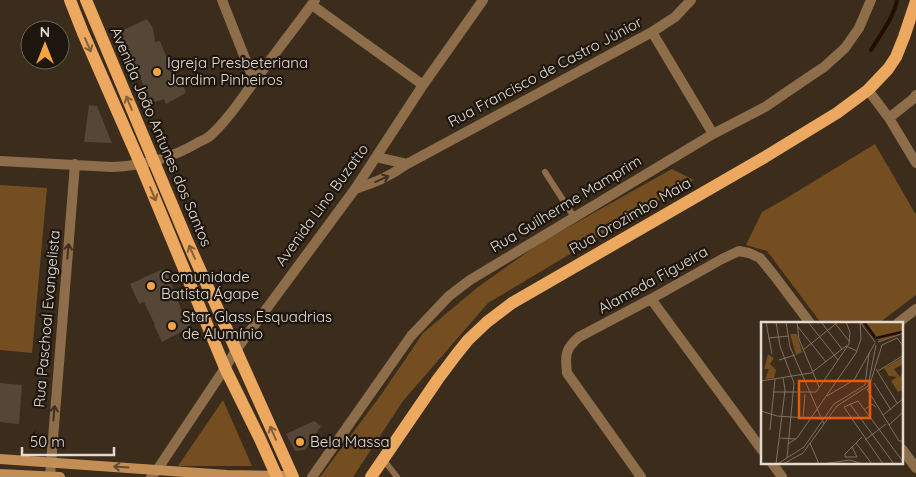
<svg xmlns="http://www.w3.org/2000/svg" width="916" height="477" font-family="Quicksand,sans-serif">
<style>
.green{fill:#744e21}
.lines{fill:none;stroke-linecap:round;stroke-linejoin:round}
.stream{stroke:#220e00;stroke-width:4}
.building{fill:#564636}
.service{stroke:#8d6d4a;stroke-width:6}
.minor{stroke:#8d6d4a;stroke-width:10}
.secondary{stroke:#c28e56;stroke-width:10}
.primary{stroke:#eba85e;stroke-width:12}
.oneway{stroke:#845f36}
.oneway2{stroke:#3f3021}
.oneway3{stroke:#674c2f}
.poi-dot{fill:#f4a443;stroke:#1d160f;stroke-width:2}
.labels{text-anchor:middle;stroke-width:4.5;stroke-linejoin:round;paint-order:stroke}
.poi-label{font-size:15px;fill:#e4dad0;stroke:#1d160f;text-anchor:start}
.street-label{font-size:15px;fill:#e4dad0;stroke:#1d160f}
.inset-river{fill:none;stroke:#220e00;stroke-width:2.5}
.inset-road{fill:none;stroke:#7f7264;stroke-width:1}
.view{fill:#e8590c;fill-opacity:0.15;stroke:#e8590c;stroke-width:2.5}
.inset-edge{fill:none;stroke:#e4dad0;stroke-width:2.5}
</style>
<rect width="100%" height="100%" fill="#3b2c1c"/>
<!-- green -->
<path class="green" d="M 875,144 L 916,215 L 916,295 L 879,323 L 821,323 L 767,251 L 746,245 L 762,212 L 785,199 Z
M 672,169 L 694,180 L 488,303 L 403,401 L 353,477 L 320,477 L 383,392 L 423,333 L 478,287 L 540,243 Z
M 0,185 L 47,188 L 32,353 L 0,350 Z
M 223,400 L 252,466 L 178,466 Z"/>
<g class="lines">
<!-- stream -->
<path class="stream" d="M 871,50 C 880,35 894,17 897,0"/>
</g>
<!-- building -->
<path class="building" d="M 147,19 L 153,28 L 155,42 L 160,41 L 166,56 L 168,55 L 174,64 L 177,77 L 183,85 L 186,93 L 166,104 L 164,99 L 149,104 L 143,84 L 136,68 L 134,69 L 119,32 Z
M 89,105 L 97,106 L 112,143 L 84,142 Z
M 165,268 L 183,314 L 191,327 L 162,342 L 154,325 L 155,325 L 144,302 L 139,304 L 130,284 Z
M 0,383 L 22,385 L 19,424 L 0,422 Z
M 314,421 L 321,426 L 305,450 L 295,451 L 286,434 Z"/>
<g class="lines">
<!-- service -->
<path class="service" d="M 545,172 L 574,217
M 383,459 L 397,477"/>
<!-- minor -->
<path class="minor" d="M 222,0 L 254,81
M 312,5 L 423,85
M 652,32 L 713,134
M 868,90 L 889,118 L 916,163
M 889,118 L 913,99 L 916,95
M 376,157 L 407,164
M 0,161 L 112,167 C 143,166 172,158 199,142 C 203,140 209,138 212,134 C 231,117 244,94 260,74 C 278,49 297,25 315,0
M 355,189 C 376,182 389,177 407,164 L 652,32 L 675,17 L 691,0
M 651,299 L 762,450
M 898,323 L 916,309
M 902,449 L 916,468
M 772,463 L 782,477
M 50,476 L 75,164
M 151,477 L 157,470 L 225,368 L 236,350 L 355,189 L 423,85 L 483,0
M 312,477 L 411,336 L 449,296 L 470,280 L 713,134 L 765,107 L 806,79 L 824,67 L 845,48 L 859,28 L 871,0
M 641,477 L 567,373 C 565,355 565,349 579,337 L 651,299 L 722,259 L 739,251 L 749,253 L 760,258 L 773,274 L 810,323"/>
<!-- secondary -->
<path class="secondary" d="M 0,459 L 227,475 L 292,476
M 0,474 L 60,477"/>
<!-- primary -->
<path class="primary" d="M 70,0 L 83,33 L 140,163 L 225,368 L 260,439 L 277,477
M 86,0 L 189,245 L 293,477
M 371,477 L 438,379 L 456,355 L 468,340 L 487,322 L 512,303 L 765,157 L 837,113 L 868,90 L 888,69 L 896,57 L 904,37 L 916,1"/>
</g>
<!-- one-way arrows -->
<defs><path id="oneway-shaft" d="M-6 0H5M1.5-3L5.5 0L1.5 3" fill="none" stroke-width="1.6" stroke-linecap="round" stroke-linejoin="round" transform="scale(1.25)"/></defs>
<g class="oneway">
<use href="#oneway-shaft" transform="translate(88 45) rotate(66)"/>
<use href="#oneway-shaft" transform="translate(129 103) rotate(-113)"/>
<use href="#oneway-shaft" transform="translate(153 194) rotate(67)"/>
<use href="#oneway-shaft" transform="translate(192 252) rotate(-114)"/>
<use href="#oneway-shaft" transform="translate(273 433) rotate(-114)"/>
</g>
<g class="oneway2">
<use href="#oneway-shaft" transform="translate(382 179) rotate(-24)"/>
<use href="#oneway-shaft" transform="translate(68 251) rotate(-85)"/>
<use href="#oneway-shaft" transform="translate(54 413) rotate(-85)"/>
</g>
<use class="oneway3" href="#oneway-shaft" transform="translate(121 467) rotate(-176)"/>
<!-- markers -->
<g class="poi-dot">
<circle cx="157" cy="72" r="5"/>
<circle cx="151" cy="286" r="5"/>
<circle cx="172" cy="326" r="5"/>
<circle cx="300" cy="442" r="5"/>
</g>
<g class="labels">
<!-- poi labels -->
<g class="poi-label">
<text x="167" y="68">Igreja Presbeteriana<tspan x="167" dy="17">Jardim Pinheiros</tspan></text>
<text x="161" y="282">Comunidade<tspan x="161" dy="17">Batista Ágape</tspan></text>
<text x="182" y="322">Star Glass Esquadrias<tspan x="182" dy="17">de Alumínio</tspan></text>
<text x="310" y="447">Bela Massa</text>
</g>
<!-- street labels -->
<g class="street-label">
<text transform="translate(545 72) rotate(-28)" y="5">Rua Francisco de Castro Júnior</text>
<text transform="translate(161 137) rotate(67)" y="5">Avenida João Antunes dos Santos</text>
<text transform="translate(566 204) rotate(-31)" y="5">Rua Guilherme Mamprim</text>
<text transform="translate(322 205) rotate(-54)" y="5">Avenida Lino Buzatto</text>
<text transform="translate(630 216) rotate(-30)" y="5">Rua Orozimbo Maia</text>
<text transform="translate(653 280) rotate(-29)" y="5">Alameda Figueira</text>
<text transform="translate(47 319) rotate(-85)" y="5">Rua Paschoal Evangelista</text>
</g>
</g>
<!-- overview -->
<g transform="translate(761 322)">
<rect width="142" height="142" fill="#3b2c1c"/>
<path d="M 102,0 L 142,0 L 142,11 L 118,19 ZM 29,12 L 36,12 L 41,30 L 35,33 ZM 7,32 L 13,36 L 9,42 L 15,48 L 13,56 L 4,57 L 8,47 L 3,47 ZM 142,35 L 142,42 L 133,47 L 139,55 L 142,49 L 142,68 L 137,70 L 130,59 L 136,55 L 128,54 L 123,46 Z" fill="#744e21"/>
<path class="inset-river" d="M 103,0 L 114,15M 115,16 L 141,10"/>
<path class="inset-road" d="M 5,0 L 11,32M 15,0 L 19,24 L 33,61 L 26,136M 25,0 L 29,25 L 63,102M 36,0 L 38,17 L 58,65M 47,0 L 77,38M 60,0 L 81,27M 73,0 L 88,19M 99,0 L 114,20M 37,5 L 65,40M 7,16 L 28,14M 117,20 L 143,11M 42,28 L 77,0M 18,38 L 34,33M 115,47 L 136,81M 117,49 L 143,33M 0,59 L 50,51 L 85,24 L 96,29M 113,61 L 130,88M 106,67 L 138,119 L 143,119M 107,68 L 121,23 L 136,16 L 143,25M 13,70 L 55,70 L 88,22 L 89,10 L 85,0M 66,74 L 93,58 L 114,21M 89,82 L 133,142M 103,88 L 111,82 L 115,85M 0,89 L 16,94 L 61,97M 122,93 L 143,76M 42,96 L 44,72M 128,103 L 143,89M 9,108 L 14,57M 19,116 L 35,117M 104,118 L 125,102M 49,121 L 58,142M 95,121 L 111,142M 27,122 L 36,116 L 95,31 L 100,17 L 99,1M 91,125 L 96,135 L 84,135 L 84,132 L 101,115M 18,141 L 43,125 L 73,82 L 104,63 L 108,31M 15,142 L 24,68 L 22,56M 22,142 L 42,131 L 76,84 L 107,64 L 115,23M 61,142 L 89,138 L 102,142M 122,142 L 83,85 L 97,79 L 143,141"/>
<path class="view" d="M 38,59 L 109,59 L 109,96 L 38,96 Z"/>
<rect width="142" height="142" class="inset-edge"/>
</g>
<!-- north arrow -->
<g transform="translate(45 45)"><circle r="24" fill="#1d160f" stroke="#6d645c"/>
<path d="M0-4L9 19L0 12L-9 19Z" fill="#f4a443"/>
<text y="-8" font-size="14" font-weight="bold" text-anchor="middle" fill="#e4dad0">N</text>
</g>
<!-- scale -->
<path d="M22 447v8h92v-8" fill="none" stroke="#e4dad0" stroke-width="2.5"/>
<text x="30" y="447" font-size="15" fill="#e4dad0" stroke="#1d160f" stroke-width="4" paint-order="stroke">50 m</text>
</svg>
